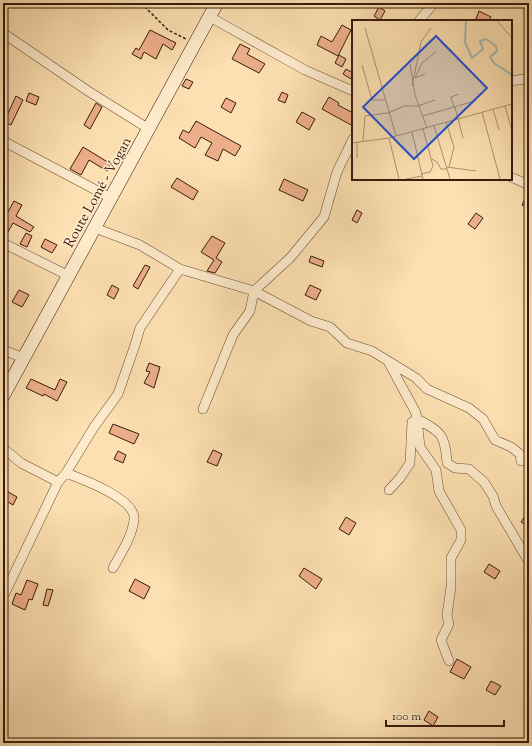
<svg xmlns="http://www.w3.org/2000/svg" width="532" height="746" font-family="'Sorts Mill Goudy',serif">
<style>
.building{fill:#edaf8a;stroke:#381a0e}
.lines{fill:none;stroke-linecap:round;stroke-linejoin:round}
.street-casing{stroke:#694c37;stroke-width:10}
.secondary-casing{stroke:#381a0e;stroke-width:14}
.path{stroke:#381a0e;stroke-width:1.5;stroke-dasharray:3 2;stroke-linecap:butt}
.street{stroke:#feebcc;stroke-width:9}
.secondary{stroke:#feebcc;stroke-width:13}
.labels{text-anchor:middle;stroke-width:3;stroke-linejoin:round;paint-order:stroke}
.street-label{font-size:14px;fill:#381a0e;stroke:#feebcc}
.inset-river{fill:none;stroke:#a4bab6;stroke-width:2}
.inset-road{fill:none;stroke:#ae9170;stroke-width:1}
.view{fill:#1d4ed8;fill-opacity:0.15;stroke:#1d4ed8;stroke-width:2}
.inset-edge{fill:none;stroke:#381a0e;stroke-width:2}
</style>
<rect width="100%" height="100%" fill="#fde0b1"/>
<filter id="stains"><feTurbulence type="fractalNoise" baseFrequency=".005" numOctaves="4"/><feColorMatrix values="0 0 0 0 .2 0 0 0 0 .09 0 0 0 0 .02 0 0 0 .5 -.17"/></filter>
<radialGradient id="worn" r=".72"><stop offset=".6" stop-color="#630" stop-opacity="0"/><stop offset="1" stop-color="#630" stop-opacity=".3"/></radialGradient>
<!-- building -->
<path class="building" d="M 379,7 L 385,11 L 380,20 L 374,16 Z
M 479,11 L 491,17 L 489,21 L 476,19 Z
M 342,25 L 351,30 L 338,56 L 317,45 L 321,36 L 332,42 Z
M 150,30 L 176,43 L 172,50 L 163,44 L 156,59 L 144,52 L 141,59 L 132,54 L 136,48 L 139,50 Z
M 240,44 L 250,49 L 247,54 L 265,64 L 259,73 L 232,59 Z
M 339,55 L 346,59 L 342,67 L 335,63 Z
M 346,69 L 353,73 L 351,79 L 343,74 Z
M 186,79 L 193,82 L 189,89 L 182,86 Z
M 282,92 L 288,95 L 285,103 L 278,100 Z
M 29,93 L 39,97 L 36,105 L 26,101 Z
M 16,96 L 23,100 L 11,125 L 4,122 Z
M 329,97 L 339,103 L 338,105 L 353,113 L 353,126 L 322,109 Z
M 226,98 L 236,103 L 231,113 L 221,107 Z
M 96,103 L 102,107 L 90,129 L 84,125 Z
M 302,112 L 315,119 L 309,130 L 296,122 Z
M 196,121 L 241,146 L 235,156 L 223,149 L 218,161 L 205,155 L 212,143 L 201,137 L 195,148 L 179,138 L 183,130 L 189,133 Z
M 83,147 L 111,164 L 107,171 L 89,160 L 81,175 L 70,169 Z
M 177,178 L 198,191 L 193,200 L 171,187 Z
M 284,179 L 308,190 L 303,201 L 279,190 Z
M 529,191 L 529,208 L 522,205 Z
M 14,201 L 22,205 L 16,216 L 34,227 L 30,232 L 13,223 L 5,237 L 3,237 L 3,221 Z
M 357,210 L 362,213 L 357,223 L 352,220 Z
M 476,213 L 483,218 L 475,229 L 468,224 Z
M 26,233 L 32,236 L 27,247 L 20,244 Z
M 212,236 L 225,243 L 216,258 L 222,262 L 215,273 L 207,271 L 214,260 L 201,252 Z
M 45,239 L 57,245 L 52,253 L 41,247 Z
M 311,256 L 324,261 L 322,267 L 309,262 Z
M 145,265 L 150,267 L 138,289 L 133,286 Z
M 112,285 L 119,289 L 114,299 L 107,295 Z
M 310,285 L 321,290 L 316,300 L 305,295 Z
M 19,290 L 29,295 L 22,307 L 12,302 Z
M 149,363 L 160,367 L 154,388 L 144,383 L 150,372 L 146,371 Z
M 31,379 L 55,390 L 60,379 L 67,382 L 57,401 L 44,394 L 43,396 L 26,388 Z
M 113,424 L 139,434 L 134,444 L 109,433 Z
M 213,450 L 222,454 L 217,466 L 207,462 Z
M 118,451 L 126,455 L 123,463 L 114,459 Z
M 3,489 L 17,497 L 13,505 L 3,499 Z
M 529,510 L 529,527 L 521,522 Z
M 346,517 L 356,523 L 349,535 L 339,529 Z
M 489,564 L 500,571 L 495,579 L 484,572 Z
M 304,568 L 322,579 L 316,589 L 299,576 Z
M 135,579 L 150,587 L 144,599 L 129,591 Z
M 27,580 L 38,584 L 32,600 L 29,599 L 25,610 L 12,604 L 16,593 L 21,595 Z
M 47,589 L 53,590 L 48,606 L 43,605 Z
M 457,659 L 471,667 L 464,679 L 450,672 Z
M 491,681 L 501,686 L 495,695 L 486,690 Z
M 429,711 L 438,717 L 433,726 L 424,720 Z"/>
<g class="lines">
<defs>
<path id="street" d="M 210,17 L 305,70 L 353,91
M 419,21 L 434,3
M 3,33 L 88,91 L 149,129
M 511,81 L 524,79 L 529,82
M 3,141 L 111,198
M 511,177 L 529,185
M 95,228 L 140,245 L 180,269 L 254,291 L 311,321 L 330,327 L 347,343 L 372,351 L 416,378 L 427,389 L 469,408 L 483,419 L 495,440 L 511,447 L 520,454 L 521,461
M 3,243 L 69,276
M 3,350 L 24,358
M 389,363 L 416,413 L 417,419 C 442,432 445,435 447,463 L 455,468 L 469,469 L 484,482 L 493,496 L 496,506 L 529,562
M 203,409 L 233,335 L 250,311 L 254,291 L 290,258 L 324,217 L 337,172 L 353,139
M 3,448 L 21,463 L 58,482
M 66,473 C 82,479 137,499 134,520 C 132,537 121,553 113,568
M 389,490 L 400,478 L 410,463 L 412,422 L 417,419 L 420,447 L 436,470 L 439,491 L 461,530 L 461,540 L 451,558 L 451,587 L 447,615 L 449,624 L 441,640 L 449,661
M 5,593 L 58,482 L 66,473 L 94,427 L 118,394 L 135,345 L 140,328 L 180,269"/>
<path id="secondary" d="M 3,396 L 217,3"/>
</defs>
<!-- street casing -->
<use href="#street" class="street-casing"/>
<!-- secondary casing -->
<use href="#secondary" class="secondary-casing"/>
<!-- path -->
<path class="path" d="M 141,3 L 168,30 L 186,39"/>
<!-- street -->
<use href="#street" class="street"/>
<!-- secondary -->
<use href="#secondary" class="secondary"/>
</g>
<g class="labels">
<!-- street labels -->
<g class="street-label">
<text transform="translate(97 192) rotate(-61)" y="5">Route Lomé - Vogan</text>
</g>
</g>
<!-- overview -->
<g transform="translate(352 20)">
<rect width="160" height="160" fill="#fde0b1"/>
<path class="inset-river" d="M 114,1 L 113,22 L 120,38 L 131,29 L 128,21 L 134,19 L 144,26 L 145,31 L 138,37 L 142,43 L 160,55"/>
<path class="inset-road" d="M 145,1 L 160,18M 13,8 L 44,116M 58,44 L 63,75 L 75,108M 10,45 L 20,80 L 33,80M 73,54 L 63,58 L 70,43 L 84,32M 60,66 L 69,22 L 79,8M 153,86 L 160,111M 102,87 L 99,77 L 107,74M 103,87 L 111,118M 141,89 L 147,110M 130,92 L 148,159M 71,96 L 119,82M 94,102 L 102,127 L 97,147M 82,106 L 98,159M 60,112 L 71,159M 37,118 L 47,159M 11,121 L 13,96 L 36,93 L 52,86 L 66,86 L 83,80M 0,123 L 37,118 L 160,84M 5,138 L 5,122M 80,139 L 85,142 L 89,149 L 95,149M 95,147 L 124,151M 69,154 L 78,152 L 81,146 L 71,109M 54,159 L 70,156"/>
<path class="view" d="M 84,16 L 135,68 L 62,139 L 11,87 Z"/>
<rect width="160" height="160" class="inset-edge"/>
</g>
<!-- margin -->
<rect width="532" height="746" fill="none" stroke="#fde0b1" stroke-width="16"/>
<rect x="4" y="4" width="524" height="738" fill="none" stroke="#381a0e" stroke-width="2"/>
<rect x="8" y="8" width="516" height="730" fill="none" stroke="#381a0e"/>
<!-- scale -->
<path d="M386 720v6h118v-6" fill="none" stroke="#381a0e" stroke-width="2"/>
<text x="392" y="720" font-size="12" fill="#381a0e" stroke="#feebcc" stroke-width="3" paint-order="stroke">100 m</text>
<rect width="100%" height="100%" filter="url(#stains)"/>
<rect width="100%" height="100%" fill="url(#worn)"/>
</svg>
